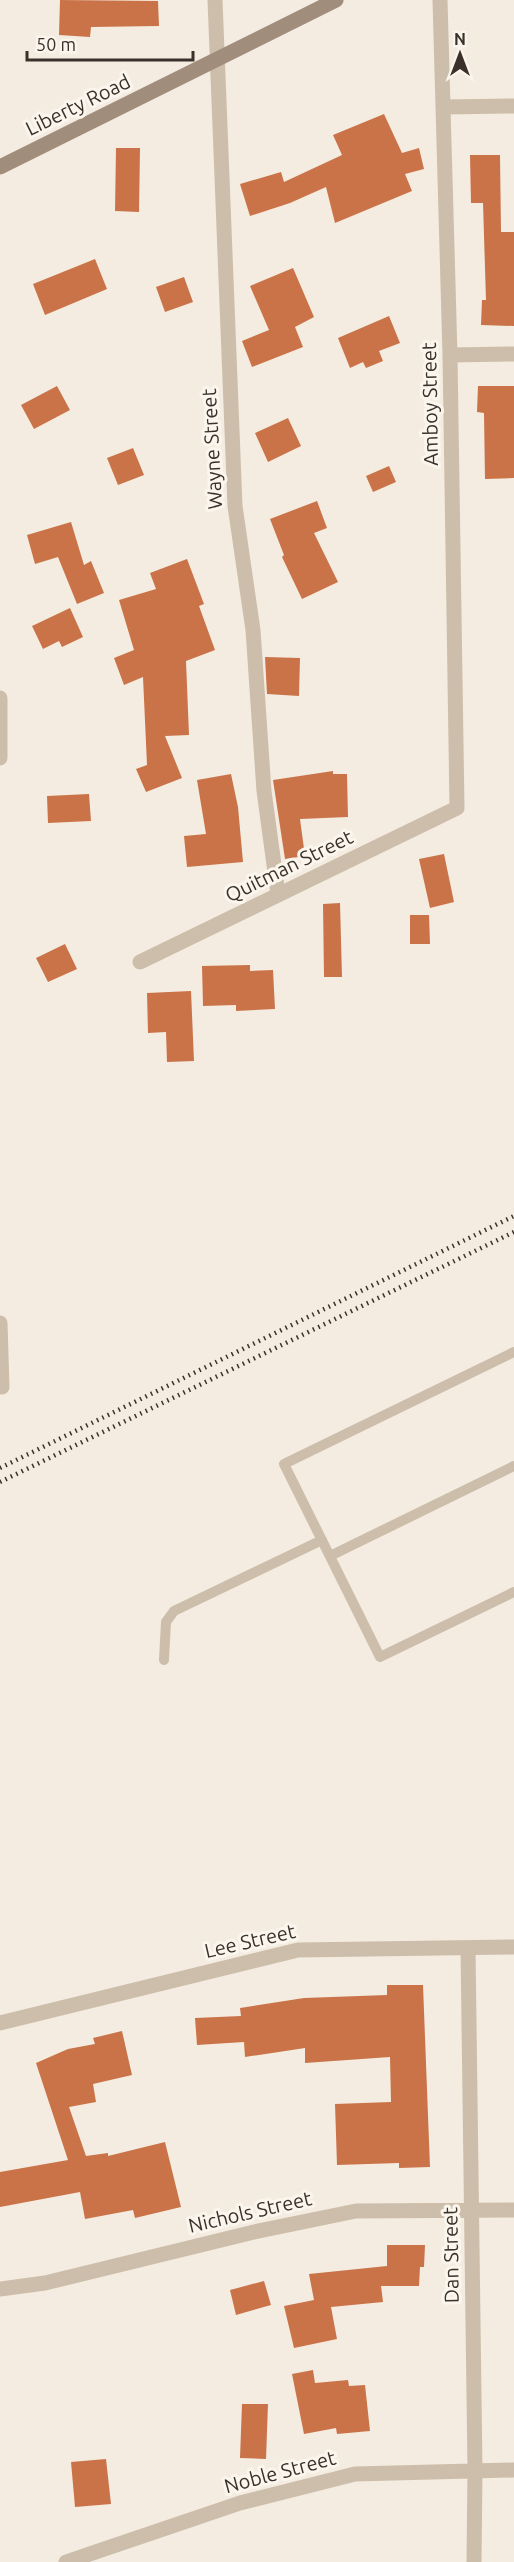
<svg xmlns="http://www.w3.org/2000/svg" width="514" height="2562" font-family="Ubuntu,sans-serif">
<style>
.building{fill:#ca7348}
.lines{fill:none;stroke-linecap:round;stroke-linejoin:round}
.lane{stroke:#cdbeab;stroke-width:10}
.street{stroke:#cdbeab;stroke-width:15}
.secondary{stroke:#a18d7c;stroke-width:15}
.rail{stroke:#3b312a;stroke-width:4.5;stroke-dasharray:1.5 4.5;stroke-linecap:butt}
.labels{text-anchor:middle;stroke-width:6;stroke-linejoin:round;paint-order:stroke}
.street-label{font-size:20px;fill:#3b312a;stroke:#fbf6ed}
</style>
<rect width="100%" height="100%" fill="#f4ece0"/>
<!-- building -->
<path class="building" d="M 60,0 L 158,1 L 159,26 L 91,27 L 90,37 L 59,35 Z
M 384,114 L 402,153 L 419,148 L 424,169 L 405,174 L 412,191 L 335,223 L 326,187 L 290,203 L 250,216 L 240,184 L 281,172 L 284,182 L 342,155 L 333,135 Z
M 116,148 L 140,148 L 139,212 L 115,211 Z
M 470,155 L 500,155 L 501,232 L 514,232 L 514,326 L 481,325 L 482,300 L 486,300 L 483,203 L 471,203 Z
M 95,259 L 107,289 L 45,315 L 33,284 Z
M 293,268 L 314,317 L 295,327 L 303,347 L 252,367 L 242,341 L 269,330 L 250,286 Z
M 184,277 L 193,302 L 165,312 L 156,287 Z
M 389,316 L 400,343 L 379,351 L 383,361 L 366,368 L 363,362 L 350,368 L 338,338 Z
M 57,386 L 70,410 L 34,429 L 21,405 Z
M 478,386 L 514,386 L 514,478 L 485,479 L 484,413 L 477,412 Z
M 288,418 L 301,446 L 268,462 L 255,433 Z
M 133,448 L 144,475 L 118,485 L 107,458 Z
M 389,466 L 396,482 L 373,492 L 366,476 Z
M 317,501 L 327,528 L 314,533 L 338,582 L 302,599 L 282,557 L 284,555 L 270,519 Z
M 71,522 L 84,565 L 91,561 L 104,593 L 77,604 L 58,557 L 35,564 L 27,535 Z
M 187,559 L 204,604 L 199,606 L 215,650 L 186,661 L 189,735 L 165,736 L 182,778 L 146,792 L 136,769 L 147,765 L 143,677 L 124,685 L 114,658 L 134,650 L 119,600 L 156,589 L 150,573 Z
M 70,608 L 83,637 L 62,647 L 59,641 L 43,649 L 32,626 Z
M 265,657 L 300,658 L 299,696 L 267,694 Z
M 333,771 L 333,774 L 347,774 L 348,817 L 300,819 L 305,856 L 285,859 L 273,780 Z
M 231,774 L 238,807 L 243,862 L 187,867 L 184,836 L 206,834 L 197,780 Z
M 89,794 L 91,821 L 48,823 L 47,796 Z
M 444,854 L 454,902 L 430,908 L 419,859 Z
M 340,903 L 342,977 L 324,977 L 323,904 Z
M 410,915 L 429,915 L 430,944 L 410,944 Z
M 65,944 L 77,969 L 48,982 L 36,958 Z
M 250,965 L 250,971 L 273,970 L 275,1009 L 236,1011 L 236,1005 L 203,1006 L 202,966 Z
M 191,991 L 194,1061 L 167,1062 L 166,1032 L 148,1033 L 147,993 Z
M 387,1985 L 423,1985 L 430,2167 L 399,2168 L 399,2163 L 337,2165 L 335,2104 L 391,2102 L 390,2057 L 305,2063 L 305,2048 L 245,2057 L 244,2042 L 197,2045 L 195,2018 L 241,2016 L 240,2008 L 304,1998 L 387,1995 Z
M 122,2031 L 132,2075 L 93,2084 L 96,2102 L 69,2107 L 86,2156 L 108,2153 L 108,2156 L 165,2142 L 181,2207 L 135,2218 L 133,2210 L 85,2219 L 80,2192 L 0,2207 L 0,2172 L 68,2160 L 36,2063 L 68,2049 L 95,2044 L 93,2038 Z
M 387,2245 L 425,2245 L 424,2267 L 420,2267 L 419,2286 L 381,2286 L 383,2302 L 331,2307 L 337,2339 L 294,2348 L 284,2306 L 314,2300 L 309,2274 L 387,2266 Z
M 264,2281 L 271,2305 L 236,2315 L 230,2290 Z
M 313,2370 L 315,2383 L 348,2380 L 349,2386 L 365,2385 L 370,2431 L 337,2434 L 336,2428 L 304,2434 L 292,2374 Z
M 242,2404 L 268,2404 L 266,2459 L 240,2458 Z
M 106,2459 L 111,2504 L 75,2507 L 71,2462 Z"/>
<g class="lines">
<!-- lane -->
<path class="lane" d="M 514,1352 L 284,1464 L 380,1657 L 514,1592
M 330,1556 L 514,1466
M 164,1660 L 166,1622 L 174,1611 L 322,1540"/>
<!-- street -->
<path class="street" d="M 215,0 L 235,506 L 253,630 L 264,791 L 278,894
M 444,107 L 514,106
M 450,355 L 514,354
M 0,698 L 0,758
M 140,962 L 457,808 L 450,355 L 440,0
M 0,1323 L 2,1387
M 468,1948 L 475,2470 L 474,2562
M 0,2023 L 298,1950 L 514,1947
M 0,2289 L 45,2283 L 254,2232 L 356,2211 L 514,2210
M 66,2562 L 240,2503 L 355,2474 L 514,2470"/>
<!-- secondary -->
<path class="secondary" d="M 0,167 L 336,0"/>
<!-- rail -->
<path class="rail" d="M 0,1468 L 514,1216
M 0,1482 L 514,1232"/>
</g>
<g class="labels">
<!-- street labels -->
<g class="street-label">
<text transform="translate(78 105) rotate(-26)" y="7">Liberty Road</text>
<text transform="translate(430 404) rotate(-91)" y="7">Amboy Street</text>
<text transform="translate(212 449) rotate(-93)" y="7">Wayne Street</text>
<text transform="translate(289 866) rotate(-26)" y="7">Quitman Street</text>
<text transform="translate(250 1941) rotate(-13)" y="7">Lee Street</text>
<text transform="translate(250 2212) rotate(-13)" y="7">Nichols Street</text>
<text transform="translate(451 2255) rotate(-91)" y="7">Dan Street</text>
<text transform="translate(280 2472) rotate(-15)" y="7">Noble Street</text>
</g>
</g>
<!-- north arrow -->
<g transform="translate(460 54)" stroke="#fbf6ed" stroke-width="4.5" paint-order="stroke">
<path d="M0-4.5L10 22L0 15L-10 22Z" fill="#3b312a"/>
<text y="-9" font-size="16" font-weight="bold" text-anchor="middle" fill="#3b312a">N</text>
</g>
<!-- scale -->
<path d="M27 51v9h166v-9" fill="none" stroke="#3b312a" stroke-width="3"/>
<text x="36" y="51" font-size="18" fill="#3b312a" stroke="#fbf6ed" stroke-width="4.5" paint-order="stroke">50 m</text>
</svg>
